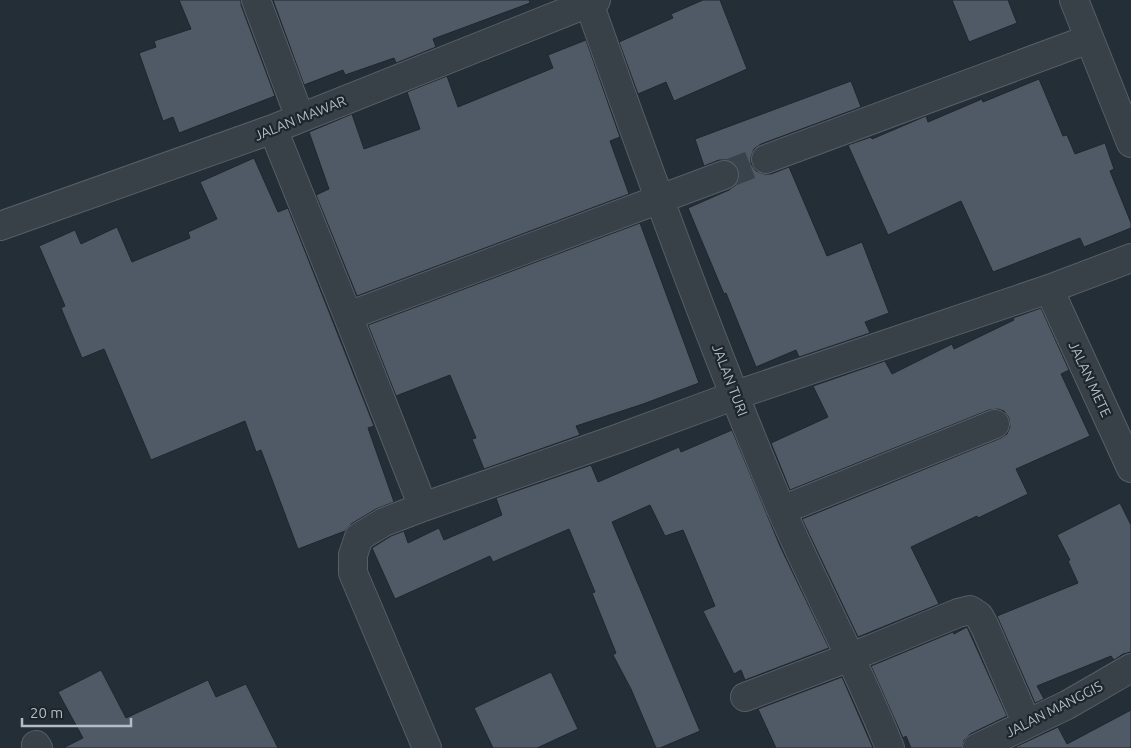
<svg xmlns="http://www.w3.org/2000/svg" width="1131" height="748" font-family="Ubuntu,sans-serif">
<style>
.building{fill:#505a66;stroke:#1f272f}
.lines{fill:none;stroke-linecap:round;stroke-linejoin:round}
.minor-tunnel{stroke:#39434c;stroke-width:28;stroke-dasharray:28 14;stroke-linecap:butt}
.minor-casing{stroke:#565e66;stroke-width:30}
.minor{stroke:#384048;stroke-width:28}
.labels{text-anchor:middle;stroke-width:4.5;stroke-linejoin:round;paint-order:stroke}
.street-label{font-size:14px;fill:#b3bbc4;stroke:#1d252d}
</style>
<rect width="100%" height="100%" fill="#242e37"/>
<!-- building -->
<path class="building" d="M 179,0 L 241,0 L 241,5 L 275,96 L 179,133 L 173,117 L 163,121 L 139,53 L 156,47 L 154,41 L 191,29 Z
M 273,0 L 529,0 L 530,3 L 433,39 L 436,47 L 396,63 L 394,58 L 345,75 L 343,70 L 304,85 Z
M 703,0 L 720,0 L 747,69 L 674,101 L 666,82 L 638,94 L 619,42 L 673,18 L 671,14 Z
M 952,0 L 1008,0 L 1017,23 L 969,42 Z
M 586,40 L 620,137 L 610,141 L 629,194 L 357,296 L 316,195 L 329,189 L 309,132 L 352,114 L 364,149 L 420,129 L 407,92 L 447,76 L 458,107 L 553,68 L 548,55 Z
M 1039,79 L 1063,136 L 1067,135 L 1075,154 L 1105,143 L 1114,169 L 1110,171 L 1131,223 L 1131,228 L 1084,247 L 1080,238 L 993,272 L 961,201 L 888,235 L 848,145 L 871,137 L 872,139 L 926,116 L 928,122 L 982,99 L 983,102 Z
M 851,81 L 861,107 L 761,144 L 754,149 L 751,157 L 751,164 L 756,171 L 764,174 L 771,174 L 789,167 L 827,256 L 862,242 L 889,313 L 865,322 L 870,333 L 799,357 L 796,350 L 756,367 L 726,293 L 724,294 L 688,208 L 729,190 L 736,185 L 739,178 L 739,170 L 734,163 L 726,160 L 719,160 L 704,166 L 695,139 Z
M 254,158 L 278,212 L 288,208 L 374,426 L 368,428 L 394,502 L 376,509 L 351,524 L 345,531 L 298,549 L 261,450 L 256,452 L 245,421 L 151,460 L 104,349 L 82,358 L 61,308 L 65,306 L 39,246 L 75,230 L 81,244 L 117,227 L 132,262 L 190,238 L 188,232 L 217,219 L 200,182 Z
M 640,223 L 699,383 L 643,404 L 576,426 L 580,435 L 484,469 L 472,439 L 476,438 L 450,375 L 396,396 L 368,325 Z
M 1041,308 L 1069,370 L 1061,374 L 1090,436 L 1016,469 L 1028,494 L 978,518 L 977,516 L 911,547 L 939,604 L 858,637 L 802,519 L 1001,438 L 1007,434 L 1010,427 L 1009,418 L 1004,411 L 998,409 L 989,410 L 790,490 L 771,443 L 828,417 L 813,386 L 885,361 L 892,374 L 952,344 L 954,349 L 1014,320 L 1013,318 Z
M 732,430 L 780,546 L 829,648 L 745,680 L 741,670 L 734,674 L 703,611 L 715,606 L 683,530 L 665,536 L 650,505 L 612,522 L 700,731 L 660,748 L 656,748 L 631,689 L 613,655 L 616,653 L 592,593 L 595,592 L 569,529 L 493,562 L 490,556 L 395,599 L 372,548 L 391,536 L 404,531 L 408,543 L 439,528 L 444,540 L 502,515 L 496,498 L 591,465 L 598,482 L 679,447 L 681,452 Z
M 1120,503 L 1131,525 L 1131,652 L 1123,654 L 1114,660 L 1111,656 L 1037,686 L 1044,699 L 1035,703 L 997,616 L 1078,583 L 1068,561 L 1070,560 L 1057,535 Z
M 967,627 L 1007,716 L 970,734 L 964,740 L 962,748 L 911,748 L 906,736 L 903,738 L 871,666 L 953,632 L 954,634 Z
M 101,670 L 126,718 L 208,680 L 216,697 L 246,684 L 278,748 L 63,748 L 83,738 L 58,692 Z
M 551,672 L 578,729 L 537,748 L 493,748 L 474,708 Z
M 842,677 L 873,748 L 776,748 L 758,709 Z
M 1131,710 L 1131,748 L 1013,748 L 1058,727 L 1067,744 Z"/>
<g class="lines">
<!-- minor-tunnel -->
<path class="minor-tunnel" d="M 724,175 L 766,159"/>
<defs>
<path id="minor" d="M 256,0 L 300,118
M 1074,0 L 1131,143
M 589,3 C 649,173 711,343 781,509 C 816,590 858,667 890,748
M 273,129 L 348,316 L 423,507
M 766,159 L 1089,39
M 0,226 L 273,129 L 596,0
M 1049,289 L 1131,468
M 348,316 L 724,175
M 782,510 L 995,424
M 745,697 L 871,649 L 958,613 L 970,610 L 979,616 L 985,627 L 1027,724
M 36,745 L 38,748
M 427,748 L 353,573 L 353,555 L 359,537 L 384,522 L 423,507 L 614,440 L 736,395 L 1049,289 L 1131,258
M 977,748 L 1067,705 L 1131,668"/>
</defs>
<!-- minor casing -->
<use href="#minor" class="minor-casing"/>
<!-- minor -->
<use href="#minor" class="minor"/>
</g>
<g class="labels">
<!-- street labels -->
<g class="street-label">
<text transform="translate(300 118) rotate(-22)" y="5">JALAN MAWAR</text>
<text transform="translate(1090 379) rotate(65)" y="5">JALAN METE</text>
<text transform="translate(730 380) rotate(69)" y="5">JALAN TURI</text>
<text transform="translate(1054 709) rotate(-27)" y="5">JALAN MANGGIS</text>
</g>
</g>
<!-- scale -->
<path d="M22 718v8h109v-8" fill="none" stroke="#b3bbc4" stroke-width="2.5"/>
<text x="30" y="718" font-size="15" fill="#b3bbc4" stroke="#1d252d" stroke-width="4" paint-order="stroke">20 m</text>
</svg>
